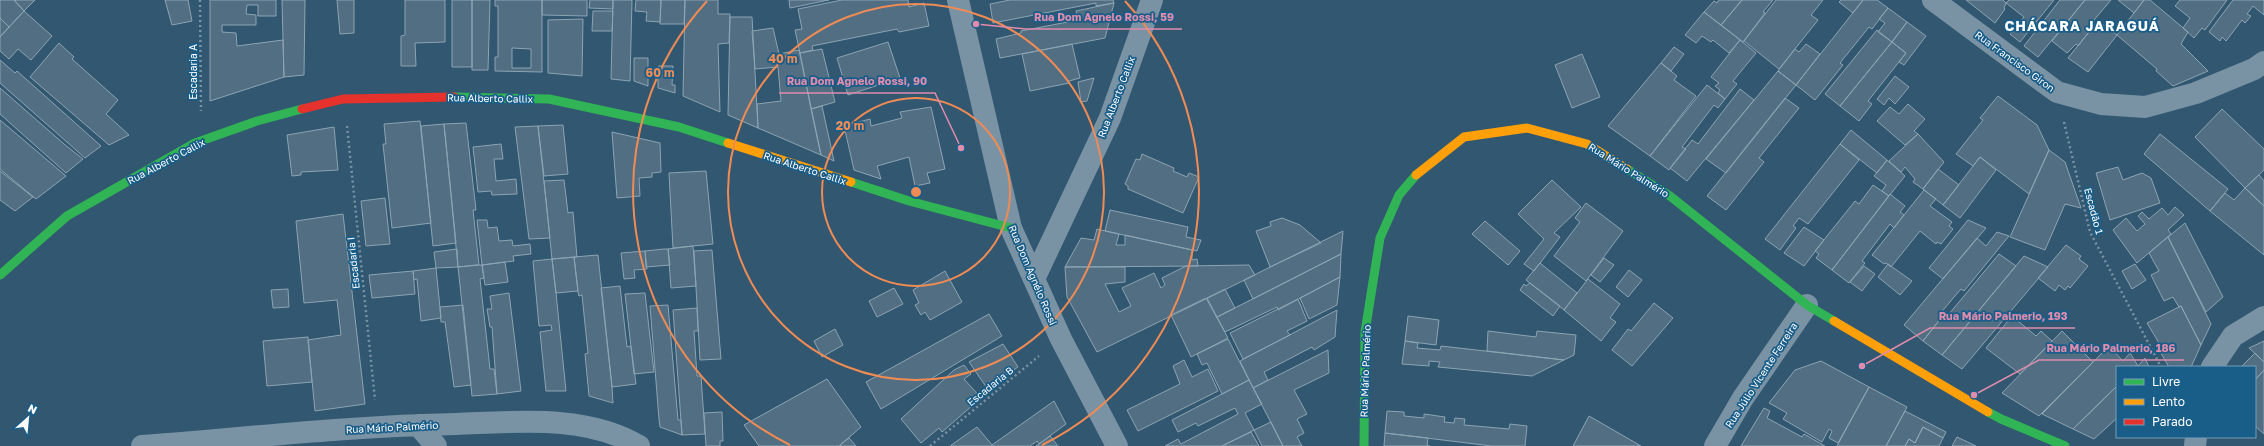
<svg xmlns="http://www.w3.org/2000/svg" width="2264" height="446" font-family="'Golos Text',sans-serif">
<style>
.building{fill:#516e82;stroke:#8da4b3;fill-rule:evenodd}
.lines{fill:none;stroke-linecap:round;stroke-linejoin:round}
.path{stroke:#7993a5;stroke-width:2.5;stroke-dasharray:2 3;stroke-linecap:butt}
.street{stroke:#7993a5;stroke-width:22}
.fast{stroke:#30b455;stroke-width:9}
.slow{stroke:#ff9f0a;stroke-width:9}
.jam{stroke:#e5322d;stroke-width:9}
.ring{fill:none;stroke:#ef8b55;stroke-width:2}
.labels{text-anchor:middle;stroke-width:3.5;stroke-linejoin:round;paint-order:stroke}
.street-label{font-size:10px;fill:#fff;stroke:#195d89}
.district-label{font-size:14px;font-weight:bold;letter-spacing:1px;fill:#fff;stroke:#195d89}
.centre{fill:#ef8b55;stroke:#195d89;stroke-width:2}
.ring-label{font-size:12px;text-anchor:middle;font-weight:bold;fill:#ef8b55;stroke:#195d89;stroke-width:3.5;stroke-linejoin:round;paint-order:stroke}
.leader{fill:none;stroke:#e08cad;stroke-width:1.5}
.callout-dot{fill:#e08cad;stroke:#195d89;stroke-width:1.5}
.callout-label{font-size:11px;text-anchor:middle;font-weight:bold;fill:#e08cad;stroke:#195d89;stroke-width:3.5;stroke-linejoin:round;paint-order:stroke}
</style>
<rect width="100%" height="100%" fill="#325770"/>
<!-- building -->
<path class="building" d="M 0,0 L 14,0 L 24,11 L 9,27 L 0,18 Z
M 16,0 L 35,0 L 24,11 L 15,1 Z
M 165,0 L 188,0 L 192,21 L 172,25 Z
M 210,0 L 276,0 L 276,16 L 258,16 L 258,5 L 247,5 L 246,14 L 256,15 L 256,25 L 222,25 L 222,32 L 236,33 L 237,46 L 283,40 L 284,77 L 210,101 Z
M 282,0 L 305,0 L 304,75 L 284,77 Z
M 337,0 L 354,0 L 354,33 L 340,34 Z
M 405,0 L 445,0 L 445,42 L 415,43 L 416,66 L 401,66 L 401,36 L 405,35 Z
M 452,0 L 472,0 L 472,67 L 452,67 Z
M 472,0 L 490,0 L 488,70 L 472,70 Z
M 495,0 L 542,0 L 542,72 L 495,71 L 495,57 L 498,57 L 498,6 L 495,6 ZM 512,48 L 531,49 L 531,68 L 512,68 Z
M 542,0 L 587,0 L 587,16 L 542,15 Z
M 590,0 L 613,0 L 613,9 L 589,8 Z
M 613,0 L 632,0 L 630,81 L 611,79 Z
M 636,0 L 661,0 L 660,22 L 646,21 L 647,12 L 635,11 Z
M 661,0 L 685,0 L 684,24 L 660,24 Z
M 685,0 L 718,0 L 718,14 L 730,14 L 729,43 L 718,44 L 720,112 L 683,96 Z
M 789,0 L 829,0 L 790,8 Z
M 842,0 L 908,0 L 909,7 L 924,3 L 929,26 L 899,32 L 897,29 L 812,46 L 813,50 L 800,53 L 795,30 L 802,29 L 798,9 Z
M 1010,0 L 1113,0 L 1114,3 L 1096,6 L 1096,3 L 993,23 L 990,4 Z
M 1719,0 L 1742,0 L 1721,25 L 1704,12 L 1714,1 L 1717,3 Z
M 1742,0 L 1773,0 L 1763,12 L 1765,13 L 1743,42 L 1721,25 Z
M 1776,0 L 1823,0 L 1811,15 L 1818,20 L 1779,69 L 1744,41 Z
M 1841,0 L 1863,0 L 1853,13 L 1839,2 Z
M 1863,0 L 1877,0 L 1888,8 L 1872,29 L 1869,27 L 1840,63 L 1843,65 L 1815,100 L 1796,85 Z
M 1966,0 L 2003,0 L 2006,3 L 2004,8 L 2005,9 L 1995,23 Z
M 2009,0 L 2054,0 L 2020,42 L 2010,34 L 2024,17 L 2006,3 Z
M 2060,0 L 2085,0 L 2038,57 L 2024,46 Z
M 2085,0 L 2111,0 L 2089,26 L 2092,28 L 2078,46 L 2076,44 L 2067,53 L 2052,41 Z
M 2118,0 L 2144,0 L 2134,13 Z
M 2144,0 L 2150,0 L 2188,32 L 2181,44 L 2208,71 L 2173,86 L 2156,71 L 2157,69 L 2117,35 Z
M 2180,0 L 2227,0 L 2205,30 L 2202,28 L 2194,38 L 2183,28 L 2190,18 L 2175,6 Z
M 2233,0 L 2264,0 L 2264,15 L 2253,6 L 2247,14 L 2251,16 L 2245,23 L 2242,20 L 2226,41 L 2222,37 L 2220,41 L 2209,32 Z
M 1114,3 L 1105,38 L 1000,58 L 996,39 L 1021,33 L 1021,31 L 1078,20 L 1076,11 Z
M 1888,8 L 1907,22 L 1892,42 L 1878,32 L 1885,23 L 1879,19 Z
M 24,11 L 52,36 L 31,60 L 18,49 L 9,59 L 0,51 L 0,37 Z
M 593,11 L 613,11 L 612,31 L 592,31 Z
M 1704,12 L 1740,40 L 1729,53 L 1713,40 L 1711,42 L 1702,36 L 1696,43 L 1685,35 Z
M 730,17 L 752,17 L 758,128 L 728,115 Z
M 0,18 L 9,27 L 0,37 Z
M 583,19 L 582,76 L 548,73 L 548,20 Z
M 2098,21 L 2117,35 L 2088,72 L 2068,58 Z
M 1907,22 L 1926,36 L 1904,65 L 1899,62 L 1906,53 L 1892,42 Z
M 773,28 L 779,54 L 799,50 L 821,155 L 758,128 L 757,104 L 781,101 L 778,67 L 755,69 L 752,31 Z
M 1877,30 L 1892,42 L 1840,106 L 1825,94 Z
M 1740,40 L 1756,53 L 1733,81 L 1737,84 L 1725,99 L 1718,93 L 1720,90 L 1715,86 L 1719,83 L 1711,77 Z
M 888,42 L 900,78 L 848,95 L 837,58 Z
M 1892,42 L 1906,53 L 1868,101 L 1872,104 L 1859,121 L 1840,106 Z
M 59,43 L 74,57 L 72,59 L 118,100 L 106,114 L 129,135 L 109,145 L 30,77 Z
M 1072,44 L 1080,78 L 1069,81 L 1069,83 L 1030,91 L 1022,54 Z
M 1806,44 L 1820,54 L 1796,85 L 1778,71 L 1795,49 L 1799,52 Z
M 1674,47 L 1684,54 L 1671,71 L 1661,63 Z
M 822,49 L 835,102 L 811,109 L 800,53 Z
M 1582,54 L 1600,97 L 1572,108 L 1555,65 Z
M 634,58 L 648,58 L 648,86 L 634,81 Z
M 0,60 L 15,73 L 17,71 L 101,146 L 85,158 L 0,83 Z
M 1661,63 L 1677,76 L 1674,80 L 1696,96 L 1650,156 L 1608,126 Z
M 658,66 L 673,66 L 672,85 L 675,85 L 675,93 L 658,88 Z
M 1778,71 L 1796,85 L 1726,173 L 1706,159 Z
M 1895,76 L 1909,87 L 1895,104 L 1889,98 L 1884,105 L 1877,99 Z
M 1094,78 L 1087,101 L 1081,102 L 1078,82 Z
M 1707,85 L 1725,99 L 1718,108 L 1714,105 L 1682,147 L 1686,149 L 1669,170 L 1650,156 Z
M 0,88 L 64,144 L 83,159 L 66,173 L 0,114 Z
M 1740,89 L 1754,100 L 1687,181 L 1670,168 L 1692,140 L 1698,144 Z
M 1998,96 L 2037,125 L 2049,150 L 2029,194 L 1980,157 L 1973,166 L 1956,154 L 1983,120 L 1980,118 Z
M 1785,98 L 1799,108 L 1759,158 L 1764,162 L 1726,210 L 1707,196 Z
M 1908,104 L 1925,119 L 1914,131 L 1918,134 L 1905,145 L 1877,121 L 1890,107 L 1899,114 Z
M 822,106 L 834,161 L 821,155 L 811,109 Z
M 931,107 L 945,169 L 927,173 L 930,183 L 915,186 L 909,157 L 877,166 L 881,179 L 854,170 L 844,126 L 870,119 L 871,126 L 902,118 L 900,112 Z
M 2222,109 L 2264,149 L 2264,170 L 2245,188 L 2195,137 Z
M 0,120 L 66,176 L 36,199 L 0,169 Z
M 420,121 L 431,223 L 392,228 L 383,144 L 386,144 L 384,124 Z
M 466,123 L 476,210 L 473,210 L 479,265 L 458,267 L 444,124 Z
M 444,124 L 456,243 L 433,246 L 421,126 Z
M 563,125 L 568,174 L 544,176 L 538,126 Z
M 538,126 L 550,238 L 529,239 L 515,127 Z
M 334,127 L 338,170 L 301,172 L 301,175 L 292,176 L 287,135 Z
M 1851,130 L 1887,160 L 1877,173 L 1840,144 Z
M 612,132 L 660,143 L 661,172 L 652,173 L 652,177 L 639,178 L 640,196 L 617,198 Z
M 1918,134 L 1944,162 L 1923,189 L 1913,182 L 1915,179 L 1905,167 L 1901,172 L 1889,161 Z
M 2160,134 L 2228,189 L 2210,211 L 2144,154 Z
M 501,144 L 503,159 L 494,159 L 496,181 L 516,179 L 517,194 L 492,195 L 491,191 L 478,192 L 473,147 Z
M 1840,144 L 1859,160 L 1808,224 L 1799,218 L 1793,226 L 1796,228 L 1780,250 L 1765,239 Z
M 2049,150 L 2065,162 L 2081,208 L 2065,204 L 2045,250 L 2010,237 Z
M 1142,154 L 1174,168 L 1173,171 L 1187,177 L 1189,173 L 1199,177 L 1183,213 L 1128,189 L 1128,186 L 1125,184 L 1136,159 L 1140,160 Z
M 1980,157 L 1996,170 L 1960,218 L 1943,205 Z
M 1887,160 L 1905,176 L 1889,196 L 1882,191 L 1886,185 L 1874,176 Z
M 2118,167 L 2123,180 L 2142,173 L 2151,178 L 2160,203 L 2110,220 L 2096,173 Z
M 1938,169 L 1959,185 L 1943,205 L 1923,189 Z
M 0,171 L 33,197 L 15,211 L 0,200 Z
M 706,171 L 713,244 L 673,248 L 669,173 Z
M 2259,175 L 2264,181 L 2264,206 L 2245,188 Z
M 564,180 L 568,213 L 573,212 L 577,257 L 552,259 L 544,181 Z
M 1552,180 L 1581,207 L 1554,233 L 1560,237 L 1534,271 L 1524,264 L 1544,239 L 1518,214 Z
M 1873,185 L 1889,196 L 1832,270 L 1816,258 L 1819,254 L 1815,251 L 1855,201 L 1859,204 Z
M 2245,188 L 2264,206 L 2264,255 L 2210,211 L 2225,193 L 2234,200 Z
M 1924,190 L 1936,199 L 1930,206 L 1952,222 L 1949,226 L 1953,229 L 1941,244 L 1937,242 L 1936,244 L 1920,231 L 1891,267 L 1886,263 L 1884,264 L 1872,255 Z
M 1890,194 L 1905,206 L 1900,212 L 1904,215 L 1894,228 L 1890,224 L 1862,261 L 1865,263 L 1849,283 L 1832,270 Z
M 385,198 L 390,244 L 366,246 L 361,201 Z
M 1586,203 L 1623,231 L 1586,281 L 1554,256 L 1580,222 L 1575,218 Z
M 2175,207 L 2184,215 L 2168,230 L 2171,234 L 2137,263 L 2113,230 L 2126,218 L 2137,231 L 2145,224 L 2138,216 L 2142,212 L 2149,219 L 2162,208 L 2168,215 Z
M 1110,210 L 1188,227 L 1186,237 L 1201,240 L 1197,251 L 1105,231 Z
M 343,214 L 365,404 L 315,411 L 308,340 L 341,335 L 337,300 L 304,303 L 296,221 Z
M 1282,218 L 1300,225 L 1321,243 L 1270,267 L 1256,231 L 1271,226 L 1270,222 Z
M 477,220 L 487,220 L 488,228 L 497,227 L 499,241 L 512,240 L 513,246 L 530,244 L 531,254 L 513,256 L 514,261 L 482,265 Z
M 1968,220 L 1986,228 L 1943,279 L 1929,268 Z
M 1485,221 L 1520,251 L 1508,265 L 1472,234 Z
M 2185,223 L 2223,297 L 2206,312 L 2168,237 Z
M 1804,227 L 1824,240 L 1804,266 L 1784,253 Z
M 1097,229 L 1119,234 L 1116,245 L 1125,245 L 1125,235 L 1192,250 L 1192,260 L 1197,259 L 1198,266 L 1065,267 L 1081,238 L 1094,240 Z
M 1343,231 L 1341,254 L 1253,299 L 1244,280 Z
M 1997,232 L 2009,236 L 1964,291 L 1961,289 L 1938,316 L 1941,318 L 1923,341 L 1904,325 L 1977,238 L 1986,246 Z
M 2168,237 L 2211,324 L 2201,345 L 2181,306 L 2179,307 L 2173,297 L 2164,301 L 2151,275 L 2159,271 L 2149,253 Z
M 2066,245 L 2081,256 L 2079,259 L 2088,266 L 2070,288 L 2068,286 L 2065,290 L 2059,285 L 2055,291 L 2038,278 Z
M 693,246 L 696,286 L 671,288 L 668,249 Z
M 457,249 L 458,267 L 436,268 L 434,252 Z
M 664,249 L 668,249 L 670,265 L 646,267 L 645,251 Z
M 712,250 L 721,359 L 700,360 L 694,251 Z
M 645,251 L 647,269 L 634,270 L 635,278 L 624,279 L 621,253 Z
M 1341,254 L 1340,277 L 1278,310 L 1277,307 L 1225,332 L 1217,317 Z
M 1999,254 L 2016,266 L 1942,355 L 1923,341 L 1941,318 L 1944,320 Z
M 598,255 L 612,387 L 613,403 L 589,396 L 585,354 L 588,353 L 582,295 L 579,296 L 578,292 L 574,257 Z
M 2024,256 L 2048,267 L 1962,369 L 1942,355 Z
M 574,257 L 578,291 L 556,293 L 552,259 Z
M 1604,258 L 1614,265 L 1600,282 L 1591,275 Z
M 552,259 L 556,293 L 566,391 L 546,391 L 540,332 L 552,330 L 551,325 L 539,326 L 533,261 Z
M 505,262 L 508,282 L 485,285 L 482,265 Z
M 1540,263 L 1577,293 L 1564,310 L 1526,280 Z
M 1888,264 L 1912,281 L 1900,295 L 1878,277 Z
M 2135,264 L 2146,280 L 2132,289 L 2122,271 Z
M 476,265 L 482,265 L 484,278 L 480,279 L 490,369 L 494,369 L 497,394 L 472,396 L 458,267 Z
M 1249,265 L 1255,275 L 1097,352 L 1067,297 L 1065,267 L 1125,267 L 1125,282 L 1105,284 L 1119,312 L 1131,306 L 1122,288 L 1154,273 L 1161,288 L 1165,285 L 1162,278 L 1186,266 Z
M 1864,266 L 1875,274 L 1862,291 L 1850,282 Z
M 436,268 L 441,318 L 421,321 L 417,279 L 414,280 L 413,271 Z
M 1629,270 L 1642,280 L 1628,297 L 1616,287 Z
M 413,271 L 415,294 L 372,298 L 369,275 Z
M 945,271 L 962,302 L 930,320 L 925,312 L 921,315 L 915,305 L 919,303 L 913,290 Z
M 1340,277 L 1337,305 L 1309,319 L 1300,298 Z
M 1588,279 L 1620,304 L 1610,318 L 1616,322 L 1601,341 L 1564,310 Z
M 1530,283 L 1560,306 L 1553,316 L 1520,290 L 1524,284 L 1526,286 Z
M 620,286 L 627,347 L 631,346 L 636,384 L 612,387 L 601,288 Z
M 894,288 L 903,304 L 877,317 L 869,301 Z
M 288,289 L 289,307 L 273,308 L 271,290 Z
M 1225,289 L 1235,308 L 1217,317 L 1207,298 Z
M 509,293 L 521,391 L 497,394 L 492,327 L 490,327 L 487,309 L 492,309 L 490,296 Z
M 645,293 L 654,372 L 634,374 L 625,294 Z
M 1206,298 L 1228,338 L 1191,357 L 1171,315 Z
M 1298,299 L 1307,321 L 1287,331 L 1290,335 L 1243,359 L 1230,333 Z
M 1654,303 L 1673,318 L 1632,366 L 1612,350 L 1628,329 L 1631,331 Z
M 463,305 L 471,385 L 454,387 L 445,322 L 441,322 L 440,307 Z
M 668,305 L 678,420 L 681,420 L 682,435 L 660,427 L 659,419 L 650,306 Z
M 2181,306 L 2201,345 L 2191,367 L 2169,367 L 2156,345 L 2159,343 L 2147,323 Z
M 697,308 L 698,331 L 694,331 L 697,376 L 701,376 L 705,434 L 682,435 L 673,310 Z
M 1337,310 L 1335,337 L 1314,350 L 1312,347 L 1264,372 L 1268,380 L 1253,388 L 1240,361 Z
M 989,314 L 1002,336 L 881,409 L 866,382 Z
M 1408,316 L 1439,320 L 1436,345 L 1405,341 Z
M 2012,316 L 2036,336 L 2041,331 L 2052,341 L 2020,374 L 1986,348 Z
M 835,329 L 843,345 L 822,357 L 814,341 Z
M 1488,331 L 1536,337 L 1537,331 L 1576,335 L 1574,355 L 1564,360 L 1487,351 Z
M 2062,331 L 2093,362 L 2039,416 L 2002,393 Z
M 308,337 L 312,382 L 267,386 L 263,341 Z
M 1228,339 L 1249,380 L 1222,394 L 1207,363 L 1202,365 L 1197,354 Z
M 1405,341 L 1418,343 L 1417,348 L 1440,350 L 1441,346 L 1564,360 L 1532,376 L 1438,367 L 1440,362 L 1429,361 L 1429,366 L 1402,364 Z
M 2264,341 L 2264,362 L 2249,348 Z
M 1003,344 L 1018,367 L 987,388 L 969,362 Z
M 2109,346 L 2123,361 L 2130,353 L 2138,366 L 2117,367 L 2117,386 L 2073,429 L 2042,414 Z
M 1328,350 L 1329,373 L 1294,390 L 1307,414 L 1297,419 L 1304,433 L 1297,437 L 1302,446 L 1283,446 L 1253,388 Z
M 2255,353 L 2264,362 L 2264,370 L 2255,380 L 2255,367 L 2241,367 Z
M 2145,358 L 2149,367 L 2137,367 L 2138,366 Z
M 1184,360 L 1192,377 L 1208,369 L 1218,391 L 1138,431 L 1127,410 L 1180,384 L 1173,366 Z
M 1821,361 L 1869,387 L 1838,443 L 1829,438 L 1832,431 L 1829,429 L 1822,442 L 1783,419 L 1787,413 L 1769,403 L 1795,370 Z
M 964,365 L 971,374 L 964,379 L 981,398 L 942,432 L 939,428 L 921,443 L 901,419 L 954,370 Z
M 2264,370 L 2264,434 L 2255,426 L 2255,380 Z
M 827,379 L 861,427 L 839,446 L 759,446 L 744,425 Z
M 1249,380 L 1262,404 L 1245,413 L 1254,430 L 1222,446 L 1165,446 L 1178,439 L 1181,444 L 1238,414 L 1235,408 L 1198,426 L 1196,423 L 1178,432 L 1172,420 Z
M 2117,386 L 2117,418 L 2094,439 L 2073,429 Z
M 1869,387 L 1907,407 L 1905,411 L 1886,446 L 1837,446 Z
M 1054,401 L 1066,424 L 1039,444 L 1037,441 L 1030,446 L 950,446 L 977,427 L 992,445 Z
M 1764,408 L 1770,411 L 1767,418 L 1802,437 L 1804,434 L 1825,446 L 1741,446 Z
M 1387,411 L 1404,412 L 1404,416 L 1424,418 L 1424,414 L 1445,417 L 1444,422 L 1454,423 L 1455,418 L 1465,419 L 1464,425 L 1509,429 L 1510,424 L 1527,426 L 1525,446 L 1492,446 L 1385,433 Z
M 1905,411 L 1946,432 L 1943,438 L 1923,427 L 1915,443 L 1909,439 L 1905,446 L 1886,446 Z
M 722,412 L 723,441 L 720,441 L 720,446 L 706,446 L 704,413 Z
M 1589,416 L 1641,446 L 1573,446 Z
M 1271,422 L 1283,446 L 1262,446 L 1254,430 Z
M 1923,427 L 1943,438 L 1939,446 L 1905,446 L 1909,439 L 1915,443 Z
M 1251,432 L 1259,446 L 1222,446 Z
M 1385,433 L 1428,438 L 1427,446 L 1430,446 L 1384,446 Z
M 1050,436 L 1058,446 L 1036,446 L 1039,444 Z
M 1957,437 L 1976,446 L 1952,446 Z
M 849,438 L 856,446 L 839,446 Z"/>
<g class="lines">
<!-- path -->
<path class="path" d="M 200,0 L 201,111
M 2064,122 L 2090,232 L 2161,367
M 347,126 L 375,400
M 930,446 L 1039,356"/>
<!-- street -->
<path class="street" d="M 958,0 L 1011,228 L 1061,339 L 1117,446
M 1933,0 L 2057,92 L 2101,104 L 2145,107 L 2196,93 L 2254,69 L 2264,62
M 1034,279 L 1110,118 L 1152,0
M 2212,367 L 2233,336 L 2264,317
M 418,425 L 436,446
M 142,446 C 246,438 351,426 456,424 C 515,422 586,414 639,446
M 1715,446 L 1743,398 L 1807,305
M 2195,446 L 2196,437"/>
<!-- fast -->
<path class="fast" d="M 454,97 L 549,99 L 679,127 L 728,143
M 1627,169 L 1670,196 L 1807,305 L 1834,321
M 851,182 L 909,201 L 1011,228
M 0,275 L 67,216 L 195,143 L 257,121 L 302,109
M 1988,412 L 2001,419 L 2065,446
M 1364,446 L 1365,332 L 1380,238 L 1399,195 L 1416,175"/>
<!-- slow -->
<path class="slow" d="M 728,143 L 851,182
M 1416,175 L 1464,137 L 1527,128 L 1587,144 L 1627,169
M 1834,321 L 1988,412"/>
<!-- jam -->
<path class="jam" d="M 302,109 L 343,99 L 454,97"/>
</g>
<!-- distance rings -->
<g class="ring">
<circle cx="916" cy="192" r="94"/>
<circle cx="916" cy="192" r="188"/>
<path d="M790 445A283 283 0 0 1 707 1M1125 1A283 283 0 0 1 1042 445"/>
</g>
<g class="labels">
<!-- street labels -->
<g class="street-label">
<text transform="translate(2015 61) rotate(36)" y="4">Rua Francisco Giron</text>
<text transform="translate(193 72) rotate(-90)" y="4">Escadaria A</text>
<text transform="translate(1116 97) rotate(-69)" y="4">Rua Alberto Callix</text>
<text transform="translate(490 98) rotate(1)" y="4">Rua Alberto Callix</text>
<text transform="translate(166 161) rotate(-28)" y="4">Rua Alberto Callix</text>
<text transform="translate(805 168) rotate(18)" y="4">Rua Alberto Callix</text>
<text transform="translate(1629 170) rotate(32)" y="4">Rua Mário Palmério</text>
<text transform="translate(2094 211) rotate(75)" y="4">Escadão 1</text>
<text transform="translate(353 263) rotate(-96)" y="4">Escadaria I</text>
<text transform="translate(1033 275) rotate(67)" y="4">Rua Dom Agnélo Rossi</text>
<text transform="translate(1365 371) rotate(-88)" y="4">Rua Mário Palmério</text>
<text transform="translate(1761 375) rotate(-57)" y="4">Rua Júlio Vicente Ferreira</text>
<text transform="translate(990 386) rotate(-39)" y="4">Escadaria B</text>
<text transform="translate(392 427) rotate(-3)" y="4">Rua Mário Palmério</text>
</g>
<!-- district labels -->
<g class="district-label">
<text x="2082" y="31">CHÁCARA JARAGUÁ</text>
</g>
</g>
<circle cx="916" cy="192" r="6" class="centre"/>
<g class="ring-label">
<text x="783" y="63">40 m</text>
<text x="660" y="77">60 m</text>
<text x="850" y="130">20 m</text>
</g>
<!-- callouts -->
<path class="leader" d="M976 24L1026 29H1182M961 148L935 93H779M1862 366L1930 328H2075M1974 395L2039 360H2184"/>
<g class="callout-dot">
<circle cx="976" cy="24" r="4"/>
<circle cx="961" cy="148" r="4"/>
<circle cx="1862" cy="366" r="4"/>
<circle cx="1974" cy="395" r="4"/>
</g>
<g class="callout-label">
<text x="1104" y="21">Rua Dom Agnelo Rossi, 59</text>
<text x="857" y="85">Rua Dom Agnelo Rossi, 90</text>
<text x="2003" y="320">Rua Mário Palmerio, 193</text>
<text x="2111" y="352">Rua Mário Palmerio, 186</text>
</g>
<!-- legend -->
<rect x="2116" y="366" width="140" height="72" fill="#195d89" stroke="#759eb8"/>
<rect x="2124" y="379" width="20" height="6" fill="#30b455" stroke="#759eb8"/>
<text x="2152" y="386" font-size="12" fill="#ffffff">Livre</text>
<rect x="2124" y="399" width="20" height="6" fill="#ff9f0a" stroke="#759eb8"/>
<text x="2152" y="406" font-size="12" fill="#ffffff">Lento</text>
<rect x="2124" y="419" width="20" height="6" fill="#e5322d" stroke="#759eb8"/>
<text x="2152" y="426" font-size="12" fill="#ffffff">Parado</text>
<!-- north arrow -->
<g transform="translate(28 418) rotate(27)" stroke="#195d89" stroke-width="3" paint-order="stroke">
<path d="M0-3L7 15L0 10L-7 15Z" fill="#ffffff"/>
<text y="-6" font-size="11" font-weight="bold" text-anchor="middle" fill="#ffffff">N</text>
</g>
</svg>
